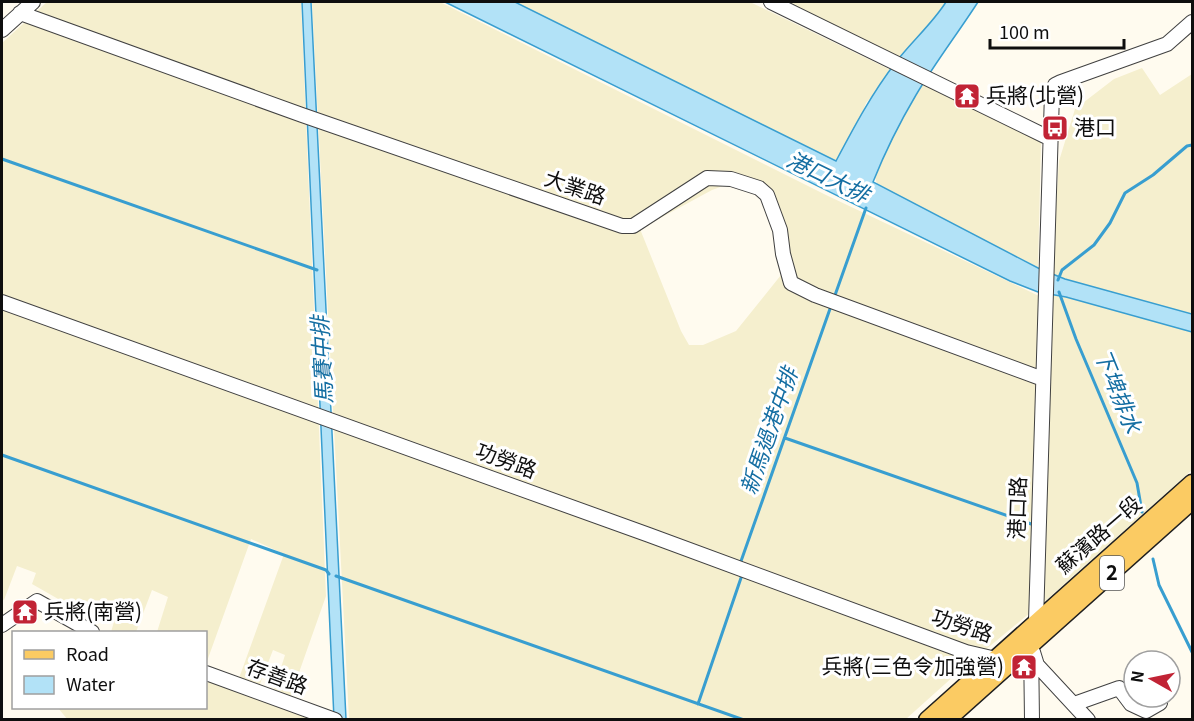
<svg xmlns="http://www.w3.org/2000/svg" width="1194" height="721" font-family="Georgia,'Noto Sans TC',serif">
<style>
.farmland{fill:#f5efce;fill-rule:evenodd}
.water{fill:#b2e2f7;stroke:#389ed0;stroke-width:1.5}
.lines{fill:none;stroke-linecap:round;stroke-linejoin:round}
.stream{stroke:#389ed0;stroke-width:3}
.minor-casing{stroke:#414141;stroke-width:16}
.major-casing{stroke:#1f1f1f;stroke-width:19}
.minor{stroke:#fff;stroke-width:14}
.major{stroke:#fbcb63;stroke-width:16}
.labels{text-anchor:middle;stroke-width:6;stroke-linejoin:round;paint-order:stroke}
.shield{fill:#fff;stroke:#565656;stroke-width:1.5}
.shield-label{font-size:20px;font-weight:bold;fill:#0e0e0e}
.poi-label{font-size:21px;fill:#0e0e0e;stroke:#fff;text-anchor:start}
.street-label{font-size:21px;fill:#0e0e0e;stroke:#fff}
.water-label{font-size:22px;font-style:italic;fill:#146ea2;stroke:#fff}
</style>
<rect width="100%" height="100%" fill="#fffbef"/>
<!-- farmland -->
<path class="farmland" d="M 47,2 L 301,2 L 326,596 L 290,698 L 273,693 L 285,655 L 273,650 L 258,689 L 238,681 L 284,554 L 251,539 L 206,664 L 206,632 L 157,632 L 168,597 L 152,590 L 136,632 L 111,632 L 119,605 L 102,600 L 92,627 L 57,609 L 60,600 L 32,584 L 36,573 L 17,566 L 4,600 L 2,599 L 2,43 Z
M 312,2 L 440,2 L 826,195 L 1039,296 L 1031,612 L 955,675 L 906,719 L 349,719 ZM 723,186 L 735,186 L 761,197 L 774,223 L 781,275 L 736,331 L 703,345 L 689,345 L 681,331 L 640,229 L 712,190 Z
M 510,2 L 750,2 L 893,71 L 866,103 L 852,138 L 834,165 Z
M 786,2 L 947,2 L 926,41 L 902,58 Z
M 1142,68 L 1160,95 L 1192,74 L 1192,470 L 1042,604 L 1052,264 L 1059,161 L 1075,109 L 1114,79 Z
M 919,82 L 1041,142 L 1038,267 L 878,187 L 874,174 Z
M 206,681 L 317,719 L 68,720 L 58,708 L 206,708 Z"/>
<!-- water -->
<path class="water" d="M 302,2 L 311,2 L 346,719 L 334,719 Z
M 445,2 L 515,2 L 836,161 C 854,127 872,93 896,62 C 912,41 932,24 946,2 L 978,2 C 958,33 935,63 916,95 C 900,122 885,152 873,182 L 1040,269 L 1065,279 L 1192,314 L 1192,332 L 1066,297 L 1038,292 L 1010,281 Z"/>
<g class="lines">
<!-- stream -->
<path class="stream" d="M 2,159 L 317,270
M 1058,280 L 1062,270 L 1094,245 L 1110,223 L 1125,193 L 1153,175 L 1187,146 L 1192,145
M 1059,292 L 1076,339 L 1137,483 L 1142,512
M 834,298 L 866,208
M 785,438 L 1034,525
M 2,455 L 326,570 L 329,574
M 1153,559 L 1159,585 L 1192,652
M 740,564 L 831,306
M 336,576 L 744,720
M 698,704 L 742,575"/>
<defs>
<path id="minor" d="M 771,2 L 1049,138
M 20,13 L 302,115 L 622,226 L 633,226 L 707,178 L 731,179 L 759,188 L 767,195 L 780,230 L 783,254 L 791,283 L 815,295 L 1043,379
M 2,30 L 33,2
M 2,302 L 649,535 L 966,652 L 996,659
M 2,625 L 37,601 L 92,632
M 1033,652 L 1037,665 L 1088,720
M 206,673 L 335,720
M 1074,704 L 1119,688 L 1131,704 L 1146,711 L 1160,703
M 1032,720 L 1031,644 L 1036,621 L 1052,93 L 1055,85 L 1061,82 L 1167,44 L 1192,22"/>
<path id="major" d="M 927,720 L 1192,483
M 947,720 L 1192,501"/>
</defs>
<!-- minor casing -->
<use href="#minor" class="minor-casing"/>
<!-- major casing -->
<use href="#major" class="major-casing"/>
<!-- minor -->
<use href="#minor" class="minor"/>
<!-- major -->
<use href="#major" class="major"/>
</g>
<!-- icons -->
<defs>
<symbol id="temple-square" viewBox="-11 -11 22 22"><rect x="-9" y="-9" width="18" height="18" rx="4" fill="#c12335" stroke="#fff"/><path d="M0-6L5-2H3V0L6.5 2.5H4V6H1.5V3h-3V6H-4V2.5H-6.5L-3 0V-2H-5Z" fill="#fff"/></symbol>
<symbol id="bus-square" viewBox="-11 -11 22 22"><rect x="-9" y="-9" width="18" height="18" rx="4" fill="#c12335" stroke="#fff"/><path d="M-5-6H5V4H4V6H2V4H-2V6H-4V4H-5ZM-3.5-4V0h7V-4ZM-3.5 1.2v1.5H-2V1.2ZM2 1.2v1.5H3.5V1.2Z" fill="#fff"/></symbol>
</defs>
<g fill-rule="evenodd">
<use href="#temple-square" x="952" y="81" width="30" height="30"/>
<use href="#bus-square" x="1040" y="113" width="30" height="30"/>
<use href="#temple-square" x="10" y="597" width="30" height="30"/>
<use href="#temple-square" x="1009" y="652" width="30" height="30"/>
</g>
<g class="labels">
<!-- shield labels -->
<rect class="shield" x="1100" y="556" width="24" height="34" rx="4.5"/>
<g class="shield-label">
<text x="1112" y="580">2</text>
</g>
<!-- poi labels -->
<g class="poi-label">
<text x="986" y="103">兵將(北營)</text>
<text x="1074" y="135">港口</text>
<text x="44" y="619">兵將(南營)</text>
<text x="1004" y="674" text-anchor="end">兵將(三色令加強營)</text>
</g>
<!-- street labels -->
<g class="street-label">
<text transform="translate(575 188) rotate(19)" y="7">大業路</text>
<text transform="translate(506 461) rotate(20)" y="7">功勞路</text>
<text transform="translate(1018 508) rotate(-88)" y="7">港口路</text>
<text transform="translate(1099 535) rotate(-41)" y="7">蘇濱路一段</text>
<text transform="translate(962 626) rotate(18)" y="7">功勞路</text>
<text transform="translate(277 677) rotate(20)" y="7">存善路</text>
</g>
<!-- water labels -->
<g class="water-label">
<text transform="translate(828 177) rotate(26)" y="8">港口大排</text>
<text transform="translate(322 360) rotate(-93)" y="8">馬賽中排</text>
<text transform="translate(1118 391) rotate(68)" y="8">下埤排水</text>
<text transform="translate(769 431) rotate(-71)" y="8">新馬過港中排</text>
</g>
</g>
<!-- border -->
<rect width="1194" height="721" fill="none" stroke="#0e0e0e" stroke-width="6"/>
<!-- legend -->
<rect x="12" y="631" width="195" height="78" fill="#ffffff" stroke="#9f9f9f" stroke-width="1.5"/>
<rect x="24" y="650" width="30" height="9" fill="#fbcb63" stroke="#9f9f9f" stroke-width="1.5"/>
<text x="66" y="661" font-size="18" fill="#0e0e0e">Road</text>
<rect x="24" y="676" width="30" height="18" fill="#b2e2f7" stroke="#9f9f9f" stroke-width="1.5"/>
<text x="66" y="691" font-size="18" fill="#0e0e0e">Water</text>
<!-- north arrow -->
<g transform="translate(1152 679) rotate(279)"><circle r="28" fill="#ffffff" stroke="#9f9f9f" stroke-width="1.5"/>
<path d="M0-4.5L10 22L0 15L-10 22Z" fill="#c12335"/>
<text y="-9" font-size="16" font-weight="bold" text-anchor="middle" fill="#0e0e0e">N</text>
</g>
<!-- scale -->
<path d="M990 39v9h134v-9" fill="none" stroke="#0e0e0e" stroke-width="3"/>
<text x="999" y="39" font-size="18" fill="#0e0e0e" stroke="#ffffff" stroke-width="4.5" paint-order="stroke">100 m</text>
</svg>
